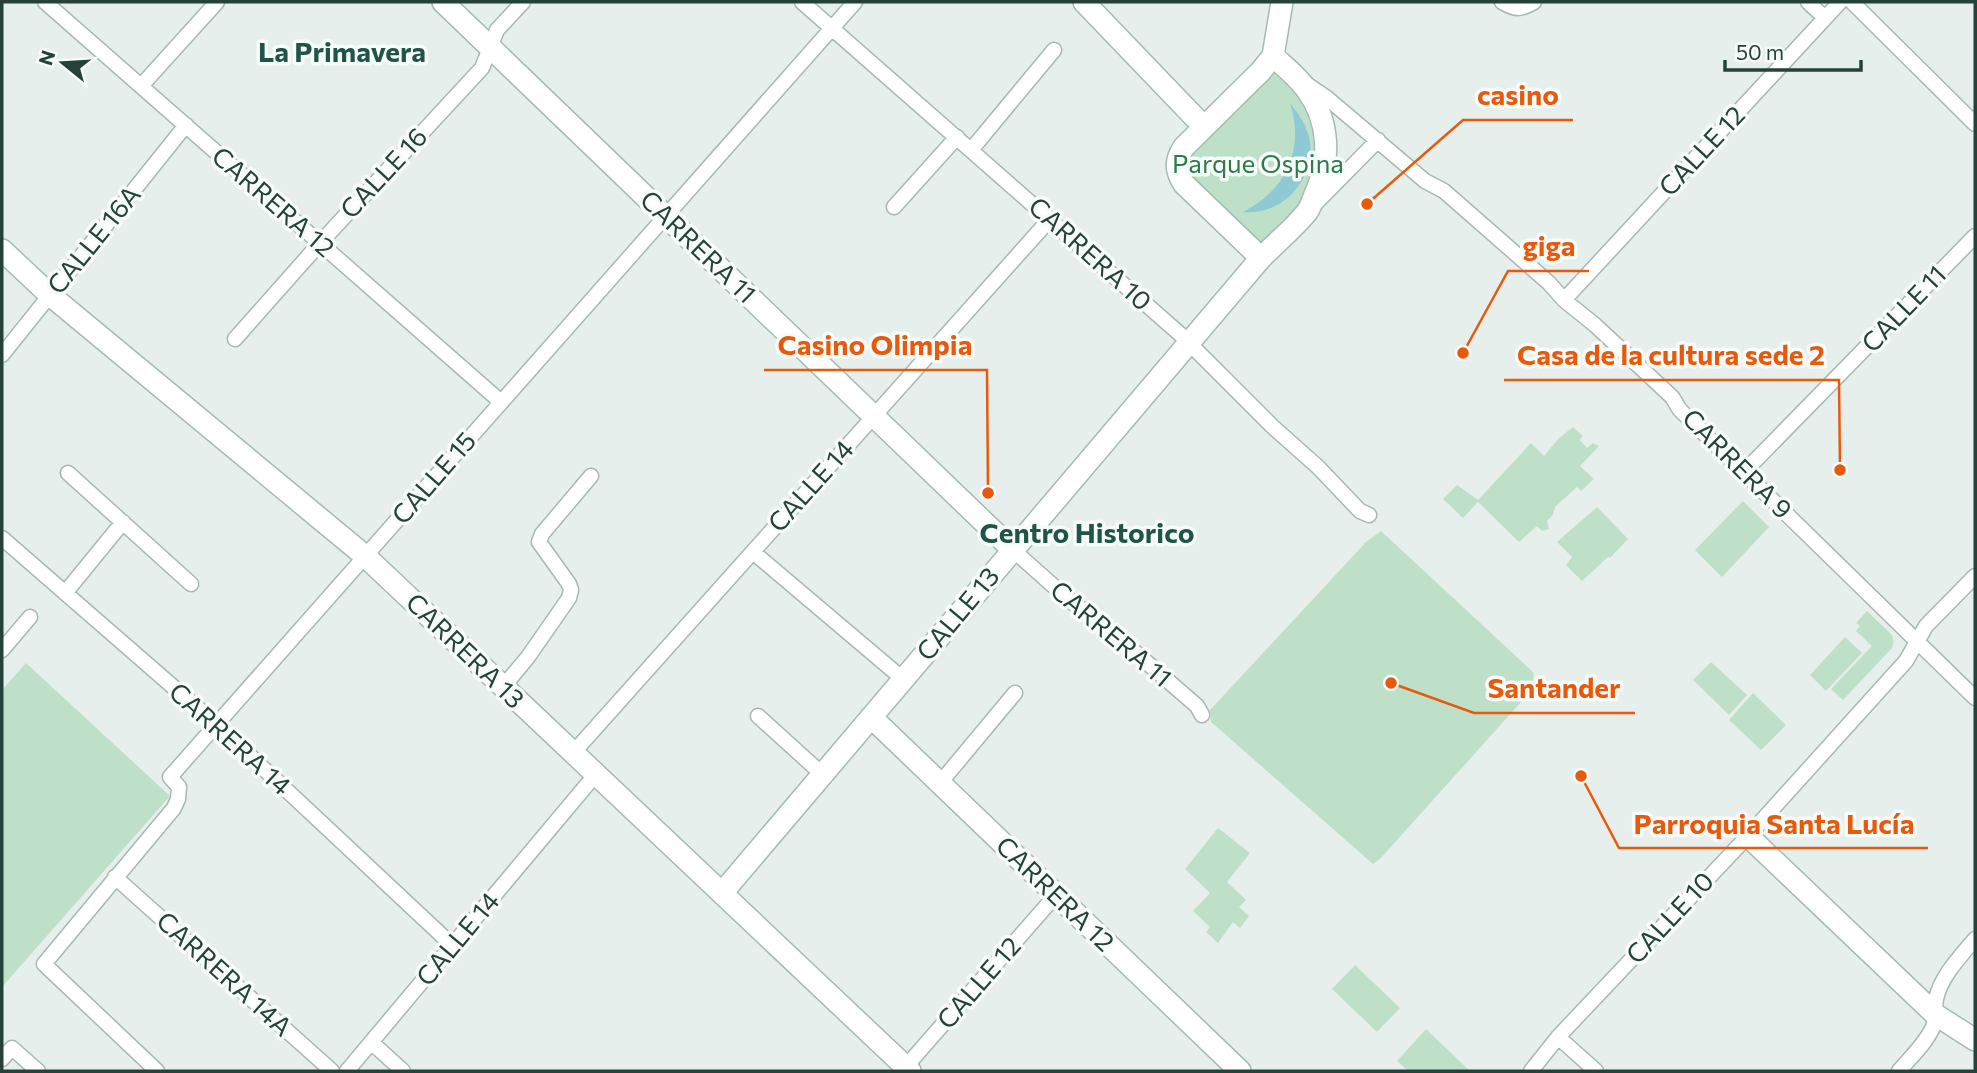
<svg xmlns="http://www.w3.org/2000/svg" width="1977" height="1073" font-family="Commissioner,sans-serif">
<style>
.green{fill:#bfe0c8}
.water{fill:#8ec9d4}
.lines{fill:none;stroke-linecap:round;stroke-linejoin:round}
.street-casing{stroke:#a8b8b2;stroke-width:17}
.secondary-casing{stroke:#a4bbb3;stroke-width:24}
.street{stroke:#fff;stroke-width:14}
.secondary{stroke:#fff;stroke-width:21}
.labels{text-anchor:middle;stroke-width:7;stroke-linejoin:round;paint-order:stroke}
.street-label{font-size:26px;fill:#24423a;stroke:#f7fbf9}
.park-label{font-size:26px;fill:#2d7a4b;stroke:#f7fbf9}
.neighbourhood-label{font-size:28px;font-weight:bold;fill:#1f5548;stroke:#f7fbf9}
.leader{fill:none;stroke:#e8590c;stroke-width:2.5}
.callout-dot{fill:#e8590c;stroke:#f7fbf9;stroke-width:2.5}
.callout-label{font-size:28px;text-anchor:middle;font-weight:bold;fill:#e8590c;stroke:#f7fbf9;stroke-width:7;stroke-linejoin:round;paint-order:stroke}
</style>
<rect width="100%" height="100%" fill="#e6efeb"/>
<!-- green -->
<path class="green" d="M 1275,65 L 1304,95 L 1321,146 L 1302,204 L 1258,247 L 1195,188 L 1182,161 Z
M 1573,427 L 1583,436 L 1580,440 L 1587,448 L 1593,443 L 1599,446 L 1580,466 L 1594,479 L 1581,491 L 1577,487 L 1555,507 L 1553,515 L 1547,521 L 1549,529 L 1542,531 L 1537,526 L 1519,542 L 1478,502 L 1463,518 L 1443,499 L 1457,485 L 1478,500 L 1531,443 L 1544,456 L 1559,438 Z
M 1743,501 L 1769,527 L 1722,577 L 1695,550 Z
M 1597,507 L 1628,539 L 1610,558 L 1608,557 L 1582,581 L 1566,565 L 1572,557 L 1557,542 Z
M 1381,531 L 1534,673 L 1531,691 L 1380,859 L 1373,864 L 1211,722 L 1210,710 L 1366,542 Z
M 1867,611 L 1891,634 C 1894,639 1894,642 1892,648 L 1843,700 L 1831,689 L 1872,646 L 1856,631 L 1860,626 L 1856,623 Z
M 1845,637 L 1862,653 L 1826,691 L 1810,675 Z
M 1711,662 L 1747,695 L 1729,715 L 1693,680 Z
M 26,663 L 170,796 L 2,987 L 2,690 Z
M 1753,693 L 1786,725 L 1761,750 L 1729,720 Z
M 1218,828 L 1250,853 L 1227,882 L 1246,900 L 1239,907 L 1249,916 L 1240,928 L 1233,922 L 1218,943 L 1206,932 L 1210,927 L 1193,911 L 1210,893 L 1185,869 Z
M 1355,965 L 1400,1008 L 1377,1032 L 1332,989 Z
M 1426,1029 L 1470,1071 L 1408,1071 L 1397,1061 Z"/>
<!-- water -->
<path class="water" d="M 1290,103 C 1299,114 1308,127 1310,142 C 1315,180 1282,216 1243,212 C 1286,190 1305,150 1290,103 Z"/>
<g class="lines">
<defs>
<path id="street" d="M 45,2 L 501,402
M 802,2 L 1181,335 L 1273,427 L 1318,467 L 1360,511 L 1369,515
M 1502,2 C 1516,10 1520,10 1534,2
M 1808,2 L 1825,18
M 1852,2 L 1975,124
M 1308,85 L 1327,98 L 1425,181 L 1444,191 L 1549,283 L 1564,300 L 1595,325 L 1672,397 L 1680,410 L 1975,698
M 141,86 L 217,2
M 971,150 L 1054,50
M 1313,206 L 1378,140
M 894,207 L 957,137
M 1564,300 L 1840,2
M 235,339 L 320,243 L 482,68 L 497,30 L 523,2
M 2,355 L 186,125
M 1744,472 L 1975,236
M 68,473 L 191,584
M 2,538 L 217,725 L 452,945
M 1013,550 L 1067,598 L 1114,634 L 1197,706 L 1202,715
M 753,552 L 903,679
M 65,593 L 123,522
M 2,650 L 30,617
M 503,687 L 528,657 L 569,598 L 571,590 L 569,584 L 539,542 L 542,534 L 591,476
M 758,716 L 822,774
M 573,753 L 1050,219
M 940,783 L 1015,693
M 115,877 L 332,1071
M 1558,1037 L 1596,1071
M 371,1042 L 403,1071
M 2,1059 L 12,1048 L 38,1071
M 157,1071 L 44,964 L 174,808 L 178,799 L 179,787 L 170,777 L 855,2
M 347,1071 L 596,774
M 902,1071 L 1056,895
M 1531,1071 L 1558,1037 L 1748,836 L 1906,661 L 1926,626 L 1975,576
M 1899,1071 C 1910,1058 1926,1043 1933,1027 C 1937,1017 1934,1009 1936,999 C 1941,976 1960,957 1975,939"/>
<path id="secondary" d="M 443,2 L 1013,550
M 1084,2 L 1204,127
M 2,250 L 50,295 L 365,556 L 910,1071
M 1261,258 L 1184,184 C 1175,170 1175,160 1184,147 L 1261,71 L 1273,56 L 1282,2
M 871,717 L 1240,1071
M 1748,836 L 1936,1015 L 1975,1040
M 722,893 L 1261,258 C 1276,243 1294,228 1307,212 C 1311,206 1313,199 1316,192 C 1331,159 1329,120 1307,90 C 1298,77 1285,67 1273,56"/>
</defs>
<!-- street casing -->
<use href="#street" class="street-casing"/>
<!-- secondary casing -->
<use href="#secondary" class="secondary-casing"/>
<!-- street -->
<use href="#street" class="street"/>
<!-- secondary -->
<use href="#secondary" class="secondary"/>
</g>
<g class="labels">
<!-- street labels -->
<g class="street-label">
<text transform="translate(1702 151) rotate(-47)" y="9">CALLE 12</text>
<text transform="translate(384 173) rotate(-47)" y="9">CALLE 16</text>
<text transform="translate(273 202) rotate(41)" y="9">CARRERA 12</text>
<text transform="translate(94 240) rotate(-51)" y="9">CALLE 16A</text>
<text transform="translate(698 247) rotate(44)" y="9">CARRERA 11</text>
<text transform="translate(1090 254) rotate(42)" y="9">CARRERA 10</text>
<text transform="translate(1904 309) rotate(-46)" y="9">CALLE 11</text>
<text transform="translate(1737 464) rotate(45)" y="9">CARRERA 9</text>
<text transform="translate(434 478) rotate(-49)" y="9">CALLE 15</text>
<text transform="translate(811 486) rotate(-48)" y="9">CALLE 14</text>
<text transform="translate(958 614) rotate(-50)" y="9">CALLE 13</text>
<text transform="translate(1111 634) rotate(40)" y="9">CARRERA 11</text>
<text transform="translate(465 651) rotate(44)" y="9">CARRERA 13</text>
<text transform="translate(230 739) rotate(42)" y="9">CARRERA 14</text>
<text transform="translate(1055 894) rotate(44)" y="9">CARRERA 12</text>
<text transform="translate(1670 918) rotate(-47)" y="9">CALLE 10</text>
<text transform="translate(458 939) rotate(-50)" y="9">CALLE 14</text>
<text transform="translate(224 974) rotate(42)" y="9">CARRERA 14A</text>
<text transform="translate(979 983) rotate(-49)" y="9">CALLE 12</text>
</g>
<!-- park labels -->
<g class="park-label">
<text x="1258" y="173">Parque Ospina</text>
</g>
<!-- neighbourhood labels -->
<g class="neighbourhood-label">
<text x="342" y="62">La Primavera</text>
<text x="1087" y="543">Centro Historico</text>
</g>
</g>
<!-- callouts -->
<path class="leader" d="M1367 204L1463 120H1573M1463 353L1508 271H1589M988 493L987 370H764M1840 470L1839 380H1504M1391 683L1474 713H1635M1581 776L1619 848H1928"/>
<g class="callout-dot">
<circle cx="1367" cy="204" r="7"/>
<circle cx="1463" cy="353" r="7"/>
<circle cx="988" cy="493" r="7"/>
<circle cx="1840" cy="470" r="7"/>
<circle cx="1391" cy="683" r="7"/>
<circle cx="1581" cy="776" r="7"/>
</g>
<g class="callout-label">
<text x="1518" y="105">casino</text>
<text x="1549" y="256">giga</text>
<text x="875" y="355">Casino Olimpia</text>
<text x="1671" y="365">Casa de la cultura sede 2</text>
<text x="1554" y="698">Santander</text>
<text x="1774" y="834">Parroquia Santa Lucía</text>
</g>
<!-- border -->
<rect width="1977" height="1073" fill="none" stroke="#24423a" stroke-width="7"/>
<!-- north arrow -->
<g transform="translate(63 63) rotate(288)" stroke="#f7fbf9" stroke-width="5" paint-order="stroke">
<path d="M0-5L12 26L0 18L-12 26Z" fill="#24423a"/>
<text y="-10" font-size="19" font-weight="bold" text-anchor="middle" fill="#24423a">N</text>
</g>
<!-- scale -->
<path d="M1725 60v10h136v-10" fill="none" stroke="#24423a" stroke-width="3.5"/>
<text x="1736" y="60" font-size="21" fill="#24423a" stroke="#f7fbf9" stroke-width="5" paint-order="stroke">50 m</text>
</svg>
